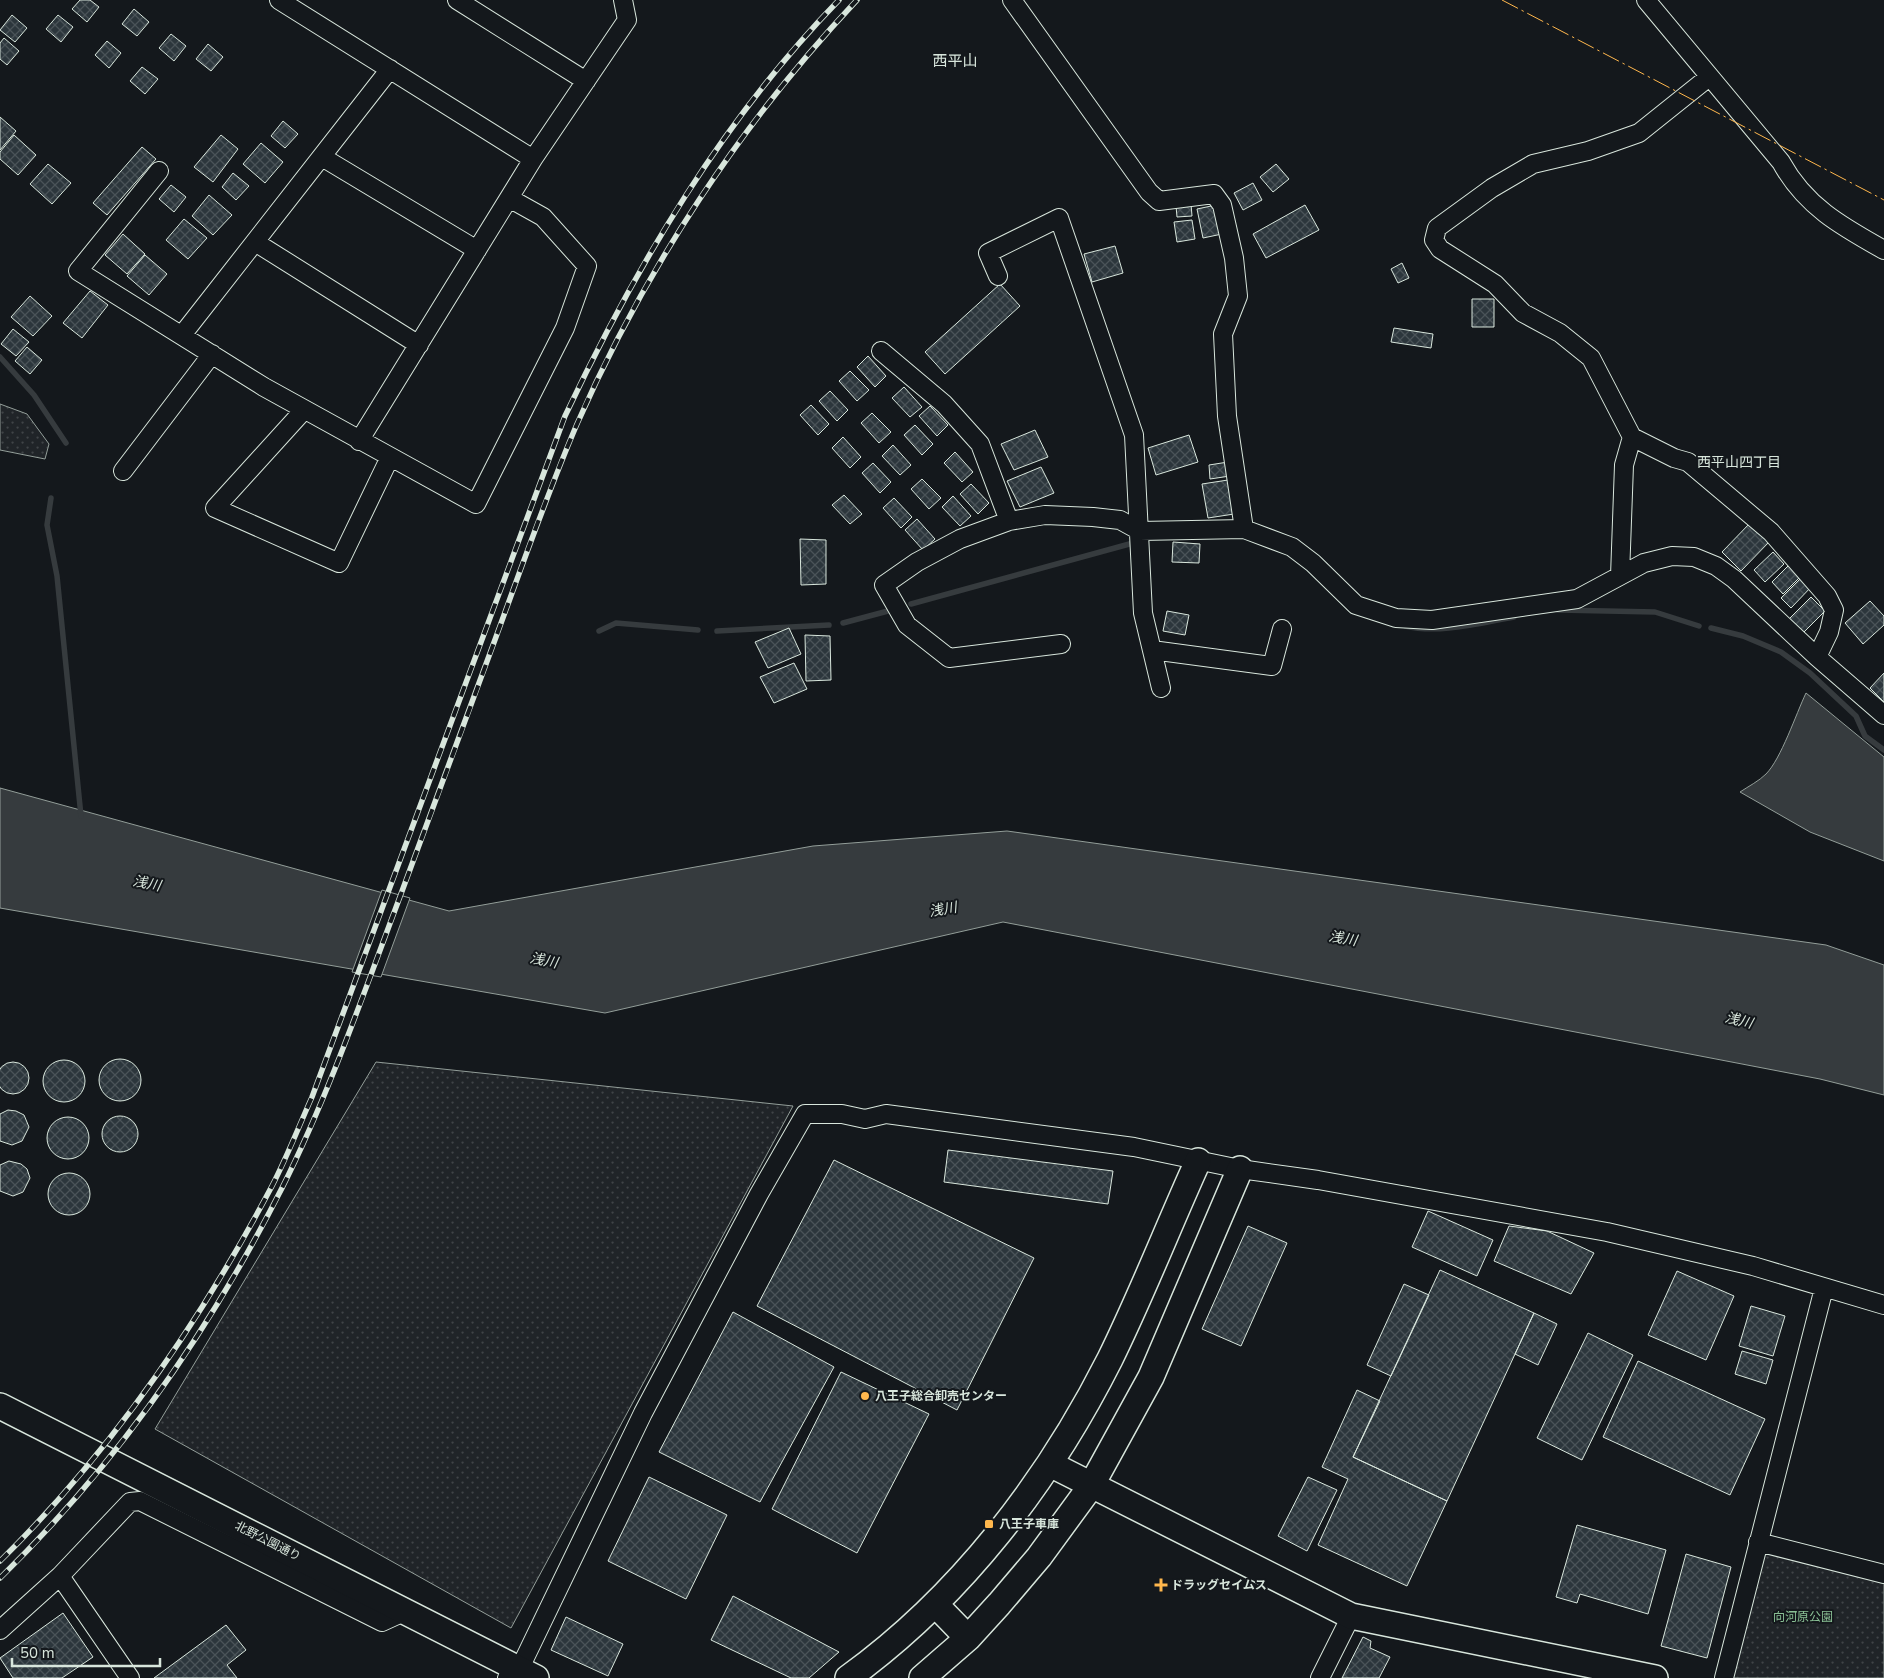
<svg xmlns="http://www.w3.org/2000/svg" width="1884" height="1678" font-family="'Nunito Sans','Noto Sans JP',sans-serif">
<style>
.park{fill:url(#park-dots);stroke:#939e99}
.water{fill:#363b3e;stroke:#939e99}
.pier{fill:#14181c;stroke:#939e99}
.lines{fill:none;stroke-linecap:round;stroke-linejoin:round}
.stream{stroke:#363b3e;stroke-width:5.5}
.building{fill:url(#building-cross-hatch);stroke:#d8e6dc}
.street-casing{stroke:#d8e6dc;stroke-width:20}
.secondary-casing{stroke:#d8e6dc;stroke-width:28}
.street{stroke:#14181c;stroke-width:18}
.secondary{stroke:#14181c;stroke-width:25}
.rail-casing{stroke:#d8e6dc;stroke-width:5.5}
.rail{stroke:#14181c;stroke-width:4;stroke-dasharray:11;stroke-linecap:butt}
.power{stroke:#ffb74d;stroke-width:1;stroke-dasharray:18 4 2.5 4;stroke-linecap:butt}
.poi-dot{fill:#ffb74d;stroke:#14181c;stroke-width:2}
.labels{text-anchor:middle;stroke-width:4;stroke-linejoin:round;paint-order:stroke}
.poi-label{font-size:12px;font-weight:bold;fill:#d8e6dc;stroke:#14181c;text-anchor:start}
.street-label{font-size:12px;fill:#d8e6dc;stroke:#14181c}
.park-label{font-size:12px;fill:#8ac095;stroke:#14181c}
.neighbourhood-label{font-size:14px;fill:#d8e6dc;stroke:#14181c}
.water-label{font-size:14px;font-style:italic;fill:#d8e6dc;stroke:#14181c}
.quarter-label{font-size:15px;fill:#d8e6dc;stroke:#14181c}
</style>
<defs>
<pattern id="park-dots" width="8" height="8" patternUnits="userSpaceOnUse" patternTransform="scale(1.25)"><rect width="8" height="8" fill="#202428"/><path d="M2 2h.1M6 6h.1" fill="none" stroke="#404447" stroke-width="1.8" stroke-linecap="round"/></pattern>
<pattern id="building-cross-hatch" width="8" height="8" patternUnits="userSpaceOnUse" patternTransform="scale(1.25)"><rect width="8" height="8" fill="#2c363c"/><path d="M0 0l8 8M0 8l8-8" fill="none" stroke="#4a5358"/></pattern>
</defs>
<rect width="100%" height="100%" fill="#14181c"/>
<!-- park -->
<path class="park" d="M 0,404 L 27,414 L 49,444 L 45,459 L 0,450 Z
M 376,1062 L 793,1106 L 511,1628 L 155,1429 Z
M 1758,1542 L 1884,1574 L 1884,1678 L 1724,1678 Z"/>
<!-- water -->
<path class="water" d="M 1806,693 L 1884,757 L 1884,861 L 1810,832 L 1740,792 C 1749,786 1759,781 1766,774 C 1781,759 1796,714 1806,693 Z
M 0,788 L 449,911 L 813,846 L 1007,831 L 1826,945 L 1884,965 L 1884,1095 L 1820,1079 L 1003,922 L 605,1013 L 0,908 Z"/>
<!-- pier -->
<path class="pier" d="M 382,890 L 410,898 L 381,977 L 352,972 Z"/>
<g class="lines">
<!-- stream -->
<path class="stream" d="M 0,357 L 34,395 L 66,443
M 51,498 L 47,525 L 57,576 L 81,816
M 911,604 L 1133,543
M 1558,610 L 1655,612 L 1699,626
M 843,623 L 888,611
M 1405,626 C 1440,634 1479,623 1514,617
M 1711,628 L 1743,636 L 1781,652 L 1810,673 L 1856,716 L 1865,736 L 1884,750
M 599,631 L 616,623 L 698,630
M 717,631 L 829,625"/>
</g>
<!-- building -->
<path class="building" d="M 80,0 L 90,0 L 99,7 L 87,22 L 72,9 Z
M 134,9 L 149,22 L 137,36 L 122,24 Z
M 12,15 L 27,28 L 15,42 L 0,30 Z
M 58,15 L 73,27 L 61,42 L 46,29 Z
M 171,34 L 186,46 L 174,61 L 159,48 Z
M 4,38 L 19,51 L 7,65 L 0,59 L 0,43 Z
M 107,41 L 121,53 L 109,68 L 95,55 Z
M 208,44 L 223,57 L 211,71 L 196,59 Z
M 142,67 L 158,79 L 145,94 L 130,81 Z
M 0,117 L 16,131 L 0,150 Z
M 283,121 L 298,134 L 285,148 L 271,136 Z
M 14,135 L 36,155 L 18,175 L 0,159 L 0,152 Z
M 221,135 L 238,149 L 213,182 L 194,167 Z
M 261,143 L 283,162 L 265,183 L 243,164 Z
M 142,147 L 156,159 L 107,215 L 93,203 Z
M 48,164 L 71,183 L 52,204 L 30,184 Z
M 1276,164 L 1289,179 L 1273,192 L 1260,177 Z
M 233,173 L 249,186 L 236,200 L 222,187 Z
M 1253,183 L 1262,200 L 1243,210 L 1234,193 Z
M 171,185 L 186,197 L 174,212 L 159,199 Z
M 209,195 L 232,215 L 213,235 L 192,216 Z
M 1191,204 L 1192,216 L 1177,217 L 1176,206 Z
M 1216,205 L 1222,234 L 1203,238 L 1197,209 Z
M 1305,205 L 1319,230 L 1266,258 L 1253,234 Z
M 184,219 L 207,238 L 188,259 L 166,240 Z
M 1192,220 L 1195,239 L 1177,242 L 1174,222 Z
M 123,234 L 145,254 L 127,274 L 105,255 Z
M 1115,246 L 1123,273 L 1092,282 L 1084,254 Z
M 145,255 L 167,274 L 149,295 L 127,276 Z
M 1402,263 L 1409,278 L 1398,283 L 1391,269 Z
M 1000,284 L 1020,306 L 945,374 L 925,352 Z
M 90,291 L 108,305 L 82,338 L 63,323 Z
M 30,296 L 52,316 L 33,336 L 11,317 Z
M 1472,299 L 1494,299 L 1494,327 L 1472,327 Z
M 1394,328 L 1433,334 L 1431,348 L 1391,342 Z
M 13,329 L 29,342 L 16,356 L 1,344 Z
M 27,347 L 42,360 L 30,374 L 15,361 Z
M 868,356 L 886,376 L 875,387 L 857,367 Z
M 850,371 L 869,390 L 857,401 L 839,381 Z
M 904,387 L 922,407 L 910,417 L 892,398 Z
M 830,391 L 848,410 L 837,421 L 819,401 Z
M 811,405 L 829,424 L 818,435 L 800,415 Z
M 930,406 L 948,425 L 937,436 L 919,416 Z
M 872,413 L 891,432 L 879,443 L 861,423 Z
M 915,425 L 933,444 L 922,455 L 904,435 Z
M 1035,430 L 1048,457 L 1014,470 L 1001,444 Z
M 1189,435 L 1198,462 L 1156,475 L 1148,448 Z
M 843,437 L 861,457 L 850,468 L 832,448 Z
M 893,445 L 911,465 L 900,475 L 882,456 Z
M 955,452 L 973,472 L 962,482 L 944,463 Z
M 1228,462 L 1230,476 L 1210,479 L 1209,465 Z
M 873,463 L 891,482 L 880,493 L 862,473 Z
M 1041,467 L 1054,493 L 1020,507 L 1007,481 Z
M 922,479 L 941,498 L 929,509 L 911,489 Z
M 1228,480 L 1234,514 L 1208,518 L 1202,484 Z
M 971,484 L 989,503 L 978,514 L 960,494 Z
M 844,495 L 862,514 L 850,524 L 832,505 Z
M 953,496 L 971,516 L 960,526 L 942,507 Z
M 894,498 L 912,517 L 901,528 L 883,508 Z
M 917,519 L 935,539 L 923,550 L 905,530 Z
M 1751,522 L 1770,541 L 1741,571 L 1722,552 Z
M 800,539 L 826,540 L 826,584 L 801,585 Z
M 1173,542 L 1200,544 L 1199,563 L 1172,562 Z
M 1773,552 L 1784,564 L 1765,582 L 1754,570 Z
M 1790,564 L 1802,575 L 1783,594 L 1772,582 Z
M 1803,576 L 1813,585 L 1791,608 L 1781,598 Z
M 1811,597 L 1825,611 L 1803,633 L 1789,619 Z
M 1870,601 L 1884,616 L 1884,625 L 1863,644 L 1845,623 Z
M 1167,611 L 1189,615 L 1185,635 L 1163,631 Z
M 789,628 L 801,654 L 768,668 L 755,642 Z
M 805,635 L 830,636 L 831,680 L 806,681 Z
M 794,663 L 807,689 L 774,703 L 760,677 Z
M 1884,673 L 1884,702 L 1870,688 Z
M99 1080a21 21 0 1 1 42 0a21 21 0 1 1-42 0Z
M43 1081a21 21 0 1 1 42 0a21 21 0 1 1-42 0Z
M-3 1078a16 16 0 1 1 32 0a16 16 0 1 1-32 0Z
M 8,1110 L 16,1111 L 24,1115 L 29,1127 L 22,1141 L 12,1145 L 0,1141 L 0,1114 Z
M102 1134a18 18 0 1 1 36 0a18 18 0 1 1-36 0Z
M47 1138a21 21 0 1 1 42 0a21 21 0 1 1-42 0Z
M 948,1150 L 1113,1171 L 1108,1204 L 944,1182 Z
M 834,1160 L 1034,1258 L 957,1410 L 757,1306 Z
M 9,1161 L 21,1164 L 27,1169 L 30,1178 L 23,1192 L 13,1196 L 0,1191 L 0,1165 Z
M48 1194a21 21 0 1 1 42 0a21 21 0 1 1-42 0Z
M 1428,1211 L 1493,1240 L 1477,1276 L 1412,1247 Z
M 1248,1226 L 1287,1243 L 1241,1346 L 1202,1329 Z
M 1509,1226 L 1547,1231 L 1594,1253 L 1571,1294 L 1494,1261 Z
M 1440,1270 L 1534,1313 L 1447,1501 L 1353,1457 Z
M 1677,1271 L 1734,1296 L 1706,1360 L 1648,1335 Z
M 1404,1284 L 1429,1295 L 1391,1376 L 1367,1365 Z
M 1751,1306 L 1785,1316 L 1773,1356 L 1739,1346 Z
M 733,1312 L 834,1367 L 760,1502 L 659,1452 Z
M 1534,1313 L 1557,1324 L 1538,1365 L 1515,1354 Z
M 1588,1333 L 1633,1355 L 1582,1460 L 1537,1438 Z
M 1742,1351 L 1773,1360 L 1766,1384 L 1735,1374 Z
M 1638,1361 L 1765,1419 L 1730,1495 L 1603,1437 Z
M 841,1372 L 929,1414 L 857,1553 L 772,1509 Z
M 1357,1390 L 1380,1401 L 1353,1457 L 1447,1501 L 1407,1586 L 1318,1545 L 1348,1479 L 1322,1467 Z
M 649,1477 L 727,1515 L 686,1599 L 608,1561 Z
M 1308,1477 L 1337,1490 L 1307,1551 L 1278,1536 Z
M 1577,1525 L 1666,1550 L 1648,1614 L 1580,1594 L 1577,1603 L 1556,1597 Z
M 1686,1554 L 1731,1567 L 1707,1658 L 1661,1646 Z
M 733,1596 L 839,1652 L 809,1678 L 791,1678 L 711,1640 Z
M 63,1613 L 93,1657 L 62,1678 L 13,1678 L 0,1658 Z
M 566,1617 L 623,1644 L 608,1676 L 551,1650 Z
M 226,1625 L 246,1650 L 227,1665 L 237,1678 L 154,1678 Z
M 1363,1637 L 1371,1641 L 1370,1648 L 1390,1657 L 1379,1678 L 1342,1678 Z"/>
<g class="lines">
<defs>
<path id="street" d="M 279,0 L 533,159
M 457,0 L 586,81
M 1012,0 L 1149,192 L 1159,201 L 1214,194 L 1222,205 L 1234,258 L 1238,296 L 1223,334 L 1227,416 L 1244,529
M 1646,0 L 1781,162 C 1805,206 1841,226 1884,250
M 1709,77 L 1639,133 L 1588,151 L 1533,164 L 1492,188 L 1437,228 L 1434,240 L 1440,249 L 1495,284 L 1523,313 L 1560,333 L 1591,358 L 1632,437 L 1674,458 L 1688,462 L 1771,532 L 1827,596 L 1834,610 L 1829,632 L 1817,657
M 322,157 L 477,250
M 159,171 L 78,271 L 264,387 L 476,504 L 565,328 L 587,266 L 543,217 L 509,198
M 255,242 L 419,345
M 998,276 L 988,253 L 1059,218 L 1134,435 L 1143,613 L 1161,688
M 182,335 L 390,69
M 881,351 L 944,404 L 980,444 L 1009,521
M 304,410 L 215,508 L 339,563 L 390,457
M 359,441 L 533,159 L 627,20 L 623,0
M 123,471 L 212,354
M 1620,576 L 1624,465 L 1632,437
M 1061,644 L 949,658 L 907,625 L 884,585 L 917,562 L 960,539 L 1009,521 L 1045,515 L 1093,517 L 1120,520 L 1140,531 L 1244,529 L 1292,547 L 1313,563 L 1356,605 L 1396,618 L 1432,620 L 1577,599 L 1644,563 L 1672,556 L 1694,557 L 1716,566 L 1734,579 L 1817,657 L 1884,715
M 1152,650 L 1272,666 L 1282,629
M 1758,1542 L 1884,1574
M 60,1576 L 130,1678
M 0,1630 L 60,1576 L 130,1502 L 140,1501 L 382,1622 L 406,1611
M 507,1678 L 519,1670 L 643,1413 L 759,1194 L 805,1114 L 842,1114 L 865,1119 L 886,1114 L 1134,1147 L 1240,1169 L 1318,1180 L 1607,1232 L 1753,1266 L 1884,1305
M 1320,1678 L 1351,1616
M 1724,1678 L 1824,1288"/>
<path id="secondary" d="M 0,1406 L 536,1678
M 1050,1464 L 1351,1616 L 1655,1678
M 935,1604 L 968,1638
M 848,1678 C 960,1597 1048,1482 1110,1359 C 1142,1294 1168,1227 1198,1161
M 922,1678 L 968,1638 L 999,1604 L 1039,1557 L 1091,1486 L 1151,1377 L 1240,1169"/>
</defs>
<!-- street casing -->
<use href="#street" class="street-casing"/>
<!-- secondary casing -->
<use href="#secondary" class="secondary-casing"/>
<!-- street -->
<use href="#street" class="street"/>
<!-- secondary -->
<use href="#secondary" class="secondary"/>
<defs>
<path id="rail" d="M 0,1561 C 110,1453 200,1322 272,1186 C 287,1157 299,1126 312,1097 L 565,416 C 636,266 723,119 839,0
M 0,1578 C 116,1465 209,1332 282,1188 C 328,1096 362,998 398,902 C 431,813 464,725 496,637 C 522,566 547,494 577,424 C 645,269 741,123 857,0"/>
</defs>
<!-- rail casing -->
<use href="#rail" class="rail-casing"/>
<!-- rail -->
<use href="#rail" class="rail"/>
<!-- power -->
<path class="power" d="M 1502,0 L 1884,200"/>
</g>
<!-- markers -->
<g class="poi-dot">
<circle cx="865" cy="1396" r="5"/>
<rect x="984" y="1519" width="10" height="10" rx="2.5"/>
<path d="M1158.5 1577.5h5v5h5v5h-5v5h-5v-5h-5v-5h5z"/>
</g>
<g class="labels">
<!-- poi labels -->
<g class="poi-label">
<text x="875" y="1400">八王子総合卸売センター</text>
<text x="999" y="1528">八王子車庫</text>
<text x="1171" y="1589">ドラッグセイムス</text>
</g>
<!-- street labels -->
<g class="street-label">
<text transform="translate(268 1541) rotate(27)" y="4">北野公園通り</text>
</g>
<!-- park labels -->
<g class="park-label">
<text x="1803" y="1621">向河原公園</text>
</g>
<!-- neighbourhood labels -->
<g class="neighbourhood-label">
<text x="1739" y="467">西平山四丁目</text>
</g>
<!-- water labels -->
<g class="water-label">
<text transform="translate(147 883) rotate(11)" y="5">浅川</text>
<text transform="translate(943 909) rotate(-10)" y="5">浅川</text>
<text transform="translate(1343 938) rotate(10)" y="5">浅川</text>
<text transform="translate(544 960) rotate(11)" y="5">浅川</text>
<text transform="translate(1739 1020) rotate(14)" y="5">浅川</text>
</g>
<!-- quarter labels -->
<g class="quarter-label">
<text x="955" y="66">西平山</text>
</g>
</g>
<!-- scale -->
<path d="M12 1658v8h148v-8" fill="none" stroke="#d8e6dc" stroke-width="2.5"/>
<text x="20" y="1658" font-size="15" fill="#d8e6dc" stroke="#14181c" stroke-width="4" paint-order="stroke">50 m</text>
</svg>
